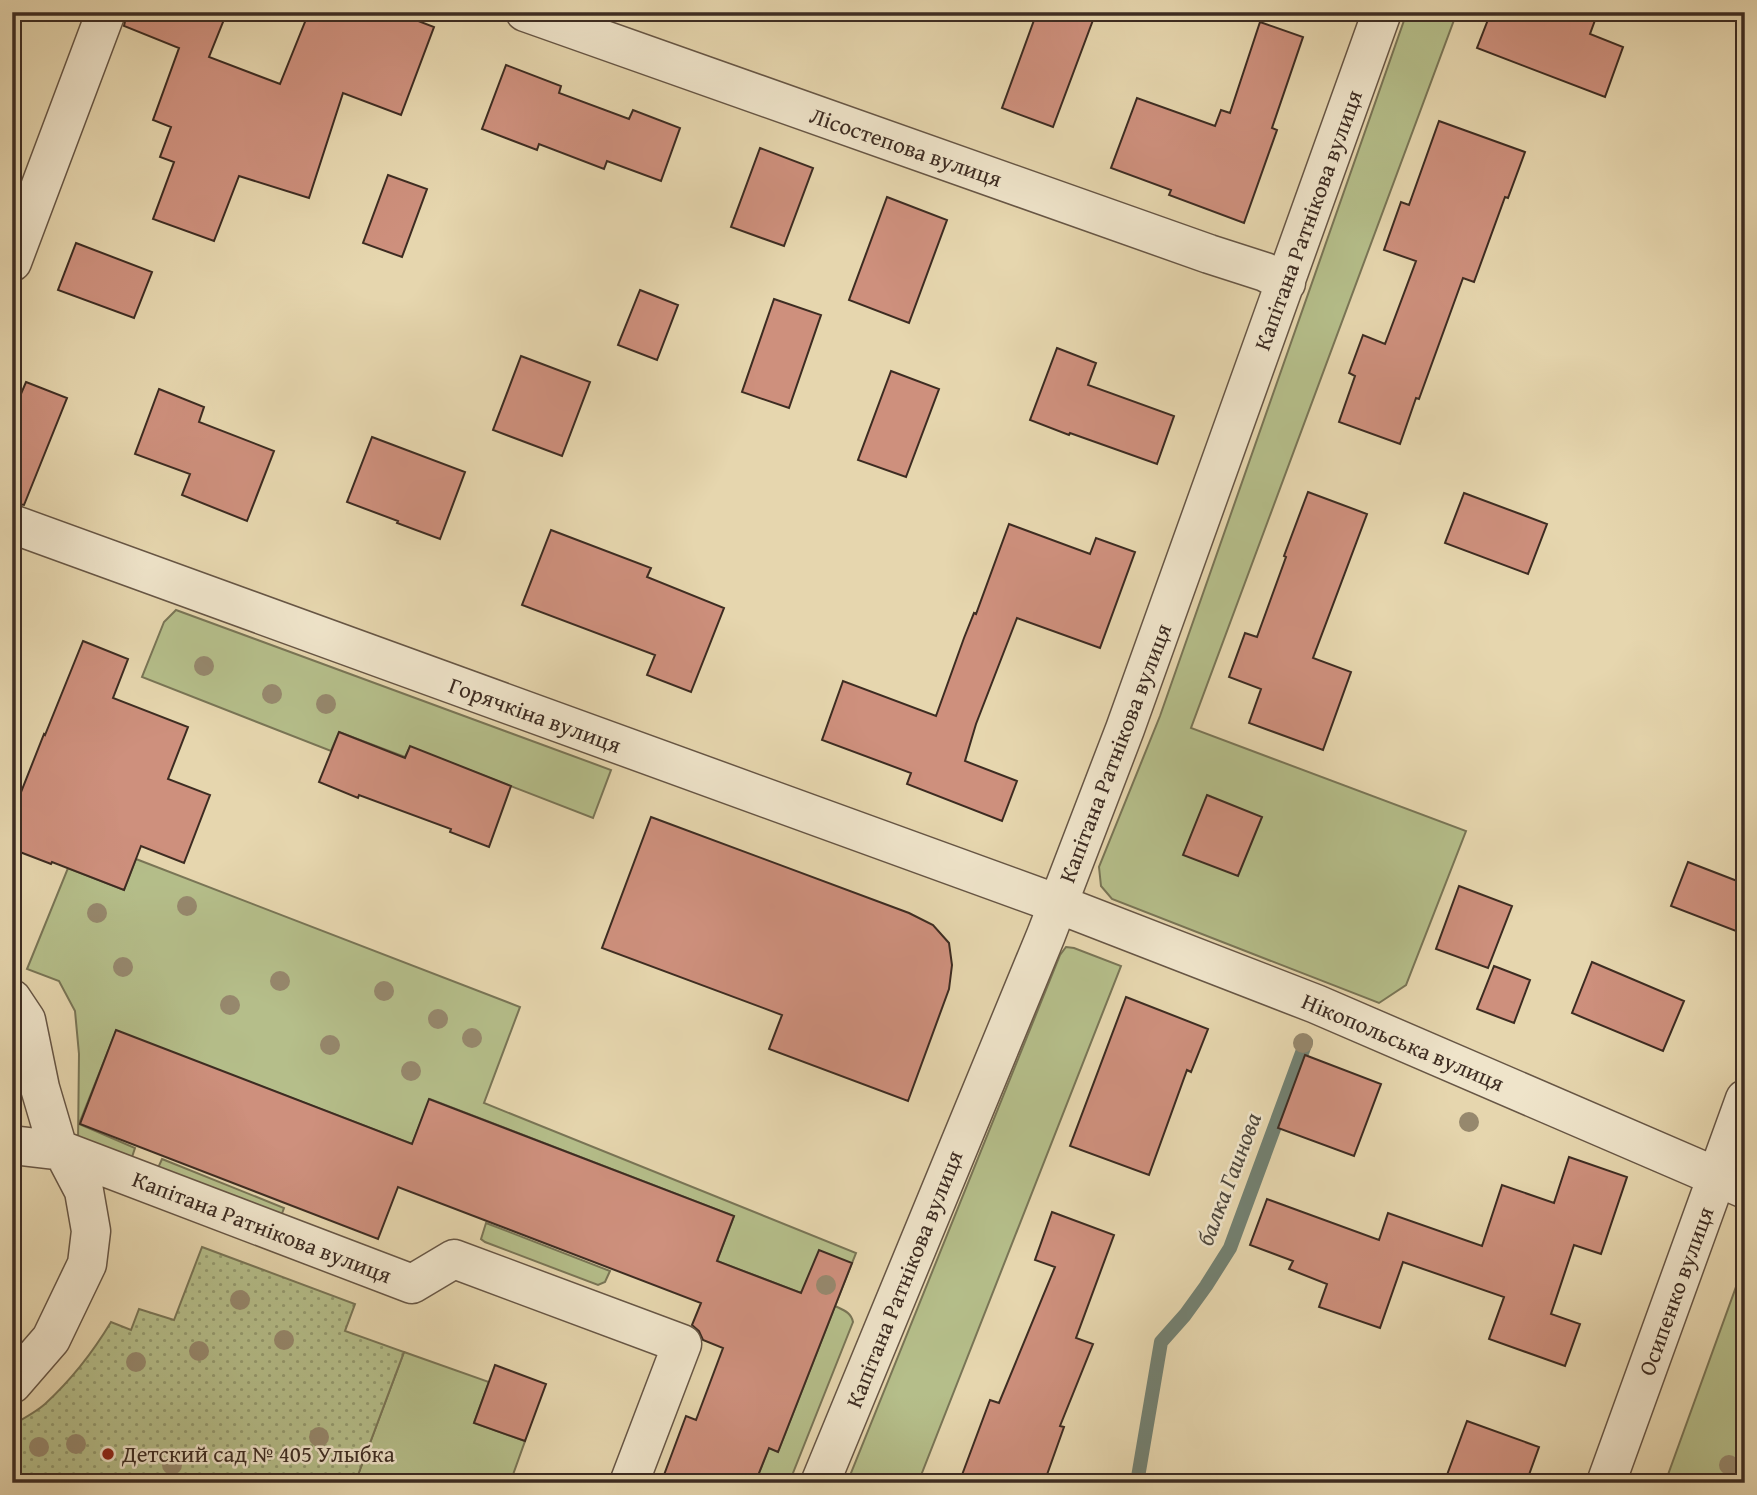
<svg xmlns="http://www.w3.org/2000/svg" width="1757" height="1495" font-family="'Gentium Book Plus',serif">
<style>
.green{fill:#b5be8a;stroke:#797556;stroke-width:2}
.park{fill:url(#park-dots);stroke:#797556;stroke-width:2}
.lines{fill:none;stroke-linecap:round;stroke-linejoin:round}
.stream{stroke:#738172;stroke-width:14}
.building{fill:#ce907d;stroke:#3d2c22;stroke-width:2}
.minor-casing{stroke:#675645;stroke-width:41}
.minor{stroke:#efe4ca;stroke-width:38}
.tree{fill:#96886d}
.poi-dot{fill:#8f2418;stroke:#efe4ca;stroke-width:2.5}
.labels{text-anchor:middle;stroke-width:5;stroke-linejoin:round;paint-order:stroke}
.street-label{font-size:23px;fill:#3d2c22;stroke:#efe4ca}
.poi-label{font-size:23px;fill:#3d2c22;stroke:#efe4ca;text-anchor:start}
.water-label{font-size:24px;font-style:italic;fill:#4f483d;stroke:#efe4ca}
</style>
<defs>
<pattern id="park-dots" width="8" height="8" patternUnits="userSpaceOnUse" patternTransform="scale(1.75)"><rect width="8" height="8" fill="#b5be8a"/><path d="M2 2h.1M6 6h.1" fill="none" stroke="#949b70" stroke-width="1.8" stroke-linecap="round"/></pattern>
</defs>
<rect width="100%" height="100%" fill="#e6d6ae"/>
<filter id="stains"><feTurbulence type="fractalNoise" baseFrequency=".00286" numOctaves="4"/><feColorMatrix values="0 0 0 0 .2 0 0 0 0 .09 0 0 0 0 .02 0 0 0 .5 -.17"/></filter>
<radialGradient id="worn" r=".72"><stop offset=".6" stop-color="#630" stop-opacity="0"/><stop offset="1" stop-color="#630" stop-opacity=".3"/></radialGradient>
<!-- green -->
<path class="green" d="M 1407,12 L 1457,12 L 1191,728 L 1466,831 L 1406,985 L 1379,1003 L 1112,899 L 1101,886 L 1099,867 L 1160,716 Z
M 176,610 L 611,770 L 593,818 L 410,747 L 405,757 L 339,732 L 331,751 L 142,677 L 164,622 Z
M 136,859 L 520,1007 L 484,1103 L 856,1253 L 835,1306 C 843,1310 851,1312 853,1322 L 789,1483 L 755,1483 L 769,1448 L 778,1452 L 835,1306 L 717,1261 L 734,1216 L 430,1099 L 412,1144 L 116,1031 L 79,1124 L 135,1148 L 131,1160 L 78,1143 L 79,1054 L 75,1011 L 59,981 L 27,969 L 68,868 L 124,890 Z
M 1066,947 L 1074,948 L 1121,966 L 918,1483 L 847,1483 L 1060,955 Z
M 162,1159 L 284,1208 L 280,1219 L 158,1168 Z
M 486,1223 L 610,1271 L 605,1282 L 598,1285 L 485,1242 L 481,1239 Z
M 1745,1262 L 1745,1483 L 1665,1483 Z
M 404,1352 L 489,1382 L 474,1423 L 525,1441 L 510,1483 L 355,1483 Z"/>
<!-- park -->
<path class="park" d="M 202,1247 L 355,1304 L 345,1331 L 404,1352 L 355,1483 L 12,1483 L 12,1425 C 23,1419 36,1412 45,1404 C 71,1380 93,1352 111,1322 L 131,1330 L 139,1309 L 174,1320 Z"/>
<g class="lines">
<!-- stream -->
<path class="stream" d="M 1137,1483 L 1161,1342 L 1185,1315 L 1206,1286 L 1230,1248 L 1306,1042"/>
</g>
<!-- building -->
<path class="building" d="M 127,12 L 227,12 L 209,57 L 280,84 L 309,12 L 395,12 L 434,27 L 401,115 L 343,93 L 309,198 L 239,176 L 214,241 L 153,219 L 174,162 L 160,157 L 171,127 L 153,120 L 179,48 L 124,26 Z
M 1037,12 L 1096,12 L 1053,127 L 1002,108 Z
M 1491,12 L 1598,12 L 1590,34 L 1623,47 L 1605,97 L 1477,48 Z
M 1260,22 L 1303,37 L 1272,128 L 1277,130 L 1244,223 L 1169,195 L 1171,190 L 1111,168 L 1137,98 L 1215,126 L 1221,110 L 1230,113 Z
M 506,65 L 561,86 L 559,93 L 629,119 L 633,110 L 680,128 L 661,181 L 607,161 L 604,169 L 539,144 L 537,150 L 482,129 Z
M 1439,121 L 1525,152 L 1508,198 L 1505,197 L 1474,282 L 1463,278 L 1419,399 L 1416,398 L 1400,444 L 1339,422 L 1355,376 L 1349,373 L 1363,335 L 1385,344 L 1416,261 L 1384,250 L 1401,202 L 1409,205 Z
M 760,148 L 813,168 L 784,246 L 731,227 Z
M 388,175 L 427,189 L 402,257 L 363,243 Z
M 887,197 L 947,220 L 909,323 L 849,300 Z
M 76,243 L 152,272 L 134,318 L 58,290 Z
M 640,290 L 678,305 L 657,360 L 618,345 Z
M 774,299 L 821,315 L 789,408 L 742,392 Z
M 1057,348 L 1096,363 L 1088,385 L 1174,416 L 1157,464 L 1070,433 L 1069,435 L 1030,420 Z
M 521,356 L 590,382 L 562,456 L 493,430 Z
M 891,371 L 939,389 L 906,477 L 858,460 Z
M 26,382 L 67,398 L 24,505 L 12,503 L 12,415 Z
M 159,389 L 204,407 L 199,422 L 274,451 L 247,521 L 182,495 L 190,474 L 135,454 Z
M 372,437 L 465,472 L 440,539 L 397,523 L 398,521 L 347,502 Z
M 1308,492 L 1367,514 L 1313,658 L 1351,672 L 1323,750 L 1249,723 L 1261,689 L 1229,677 L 1245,633 L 1257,637 L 1286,557 L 1284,556 Z
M 1464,493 L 1547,524 L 1528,574 L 1445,543 Z
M 1009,524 L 1090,554 L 1096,538 L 1135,552 L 1100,648 L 1017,618 L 976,724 L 965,761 L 1017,781 L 1002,821 L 907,784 L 911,773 L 822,740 L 843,681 L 936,716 L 964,638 L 974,613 L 976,614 Z
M 551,530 L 651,568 L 647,577 L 724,608 L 691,692 L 647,675 L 655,655 L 522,605 Z
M 83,641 L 128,659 L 113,698 L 188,727 L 168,779 L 210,795 L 184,863 L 141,846 L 124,890 L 52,862 L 51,864 L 12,849 L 12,815 L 44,734 L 45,735 Z
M 339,732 L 405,758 L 410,746 L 511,786 L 489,847 L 450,832 L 451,829 L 359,795 L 358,798 L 319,782 Z
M 1207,795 L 1262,817 L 1238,876 L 1183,855 Z
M 651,817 L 909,913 L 933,925 L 949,943 L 952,965 L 949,989 L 908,1101 L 769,1049 L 782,1015 L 602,948 Z
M 1688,862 L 1745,884 L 1745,909 L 1736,931 L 1671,906 Z
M 1459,886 L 1512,906 L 1488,968 L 1436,949 Z
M 1592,962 L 1684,1001 L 1663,1051 L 1572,1013 Z
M 1494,966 L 1530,980 L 1514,1023 L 1477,1009 Z
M 1126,997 L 1208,1029 L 1191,1072 L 1187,1070 L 1149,1175 L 1070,1146 Z
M 116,1030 L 412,1144 L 429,1099 L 734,1216 L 717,1261 L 801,1293 L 819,1250 L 852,1263 L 778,1452 L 769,1448 L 755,1483 L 661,1483 L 686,1416 L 696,1420 L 723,1348 L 703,1340 L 699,1331 L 692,1325 L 701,1303 L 398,1187 L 378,1239 L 80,1124 Z
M 1305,1055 L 1381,1084 L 1354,1156 L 1278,1128 Z
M 1569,1157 L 1627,1177 L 1601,1254 L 1574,1245 L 1551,1314 L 1580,1324 L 1565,1366 L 1489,1339 L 1504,1297 L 1403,1262 L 1380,1328 L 1319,1307 L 1327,1284 L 1289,1269 L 1293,1261 L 1250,1245 L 1267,1199 L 1379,1240 L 1388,1213 L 1482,1246 L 1502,1185 L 1554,1203 Z
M 1052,1212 L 1114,1235 L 1076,1338 L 1093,1344 L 1060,1426 L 1064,1427 L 1044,1483 L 959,1483 L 990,1400 L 999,1403 L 1055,1267 L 1035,1260 Z
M 495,1365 L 546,1384 L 525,1441 L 474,1423 Z
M 1467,1421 L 1539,1447 L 1526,1483 L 1444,1483 Z"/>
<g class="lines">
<defs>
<path id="minor" d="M 525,12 L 1209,254 L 1265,272 L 1286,283
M 12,262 L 106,12
M 12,524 L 1058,904 L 1316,1004 L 1745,1189
M 12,999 L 26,1020 L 40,1088 L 58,1149
M 12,1145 L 63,1151 L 412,1284 L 454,1259 L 682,1344 L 629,1483
M 12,1384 L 51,1339 L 87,1264 L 91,1231 L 84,1191 L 63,1151
M 820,1483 L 1046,935 L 1125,729 L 1382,12
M 1606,1483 L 1745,1099"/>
</defs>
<!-- minor casing -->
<use href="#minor" class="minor-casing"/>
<!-- minor -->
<use href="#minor" class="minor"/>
</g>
<!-- trees -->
<g class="tree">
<circle cx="204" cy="666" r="10"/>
<circle cx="272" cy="694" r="10"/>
<circle cx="326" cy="704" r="10"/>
<circle cx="187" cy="906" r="10"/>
<circle cx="97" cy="913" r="10"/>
<circle cx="123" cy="967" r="10"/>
<circle cx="280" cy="981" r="10"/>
<circle cx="384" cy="991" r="10"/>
<circle cx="230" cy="1005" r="10"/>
<circle cx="438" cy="1019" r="10"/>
<circle cx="472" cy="1038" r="10"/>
<circle cx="1303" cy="1043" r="10"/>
<circle cx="330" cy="1045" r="10"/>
<circle cx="411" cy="1071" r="10"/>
<circle cx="1469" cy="1122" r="10"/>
<circle cx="826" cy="1285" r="10"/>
<circle cx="240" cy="1300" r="10"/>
<circle cx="284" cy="1340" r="10"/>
<circle cx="199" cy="1351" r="10"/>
<circle cx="136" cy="1362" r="10"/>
<circle cx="319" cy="1437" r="10"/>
<circle cx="76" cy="1444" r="10"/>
<circle cx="39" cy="1447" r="10"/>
<circle cx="172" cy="1465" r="10"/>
<circle cx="1729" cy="1465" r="10"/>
</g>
<!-- markers -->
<circle class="poi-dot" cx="108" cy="1454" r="7"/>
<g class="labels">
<!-- street labels -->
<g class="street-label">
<text transform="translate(906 147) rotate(19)" y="8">Лісостепова вулиця</text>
<text transform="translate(1308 220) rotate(-70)" y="8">Капітана Ратнікова вулиця</text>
<text transform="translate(535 715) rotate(20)" y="8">Горячкіна вулиця</text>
<text transform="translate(1115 753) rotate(-69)" y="8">Капітана Ратнікова вулиця</text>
<text transform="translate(1403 1042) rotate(23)" y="8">Нікопольська вулиця</text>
<text transform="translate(262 1227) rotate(21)" y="8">Капітана Ратнікова вулиця</text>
<text transform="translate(904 1279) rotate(-68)" y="8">Капітана Ратнікова вулиця</text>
<text transform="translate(1676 1291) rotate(-70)" y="8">Осипенко вулиця</text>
</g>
<!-- poi labels -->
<g class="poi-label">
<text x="122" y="1462">Детский сад № 405 Улыбка</text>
</g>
<!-- water labels -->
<g class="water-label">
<text transform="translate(1229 1179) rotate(-69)" y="8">балка Гаинова</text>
</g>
</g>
<!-- margin -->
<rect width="1757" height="1495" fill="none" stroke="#e6d6ae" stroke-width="42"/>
<rect x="14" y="14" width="1729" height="1467" fill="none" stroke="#3d2c22" stroke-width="3.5"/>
<rect x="21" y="21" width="1715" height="1453" fill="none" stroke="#3d2c22" stroke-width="2"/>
<rect width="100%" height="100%" filter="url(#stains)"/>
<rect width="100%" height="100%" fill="url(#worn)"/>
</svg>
